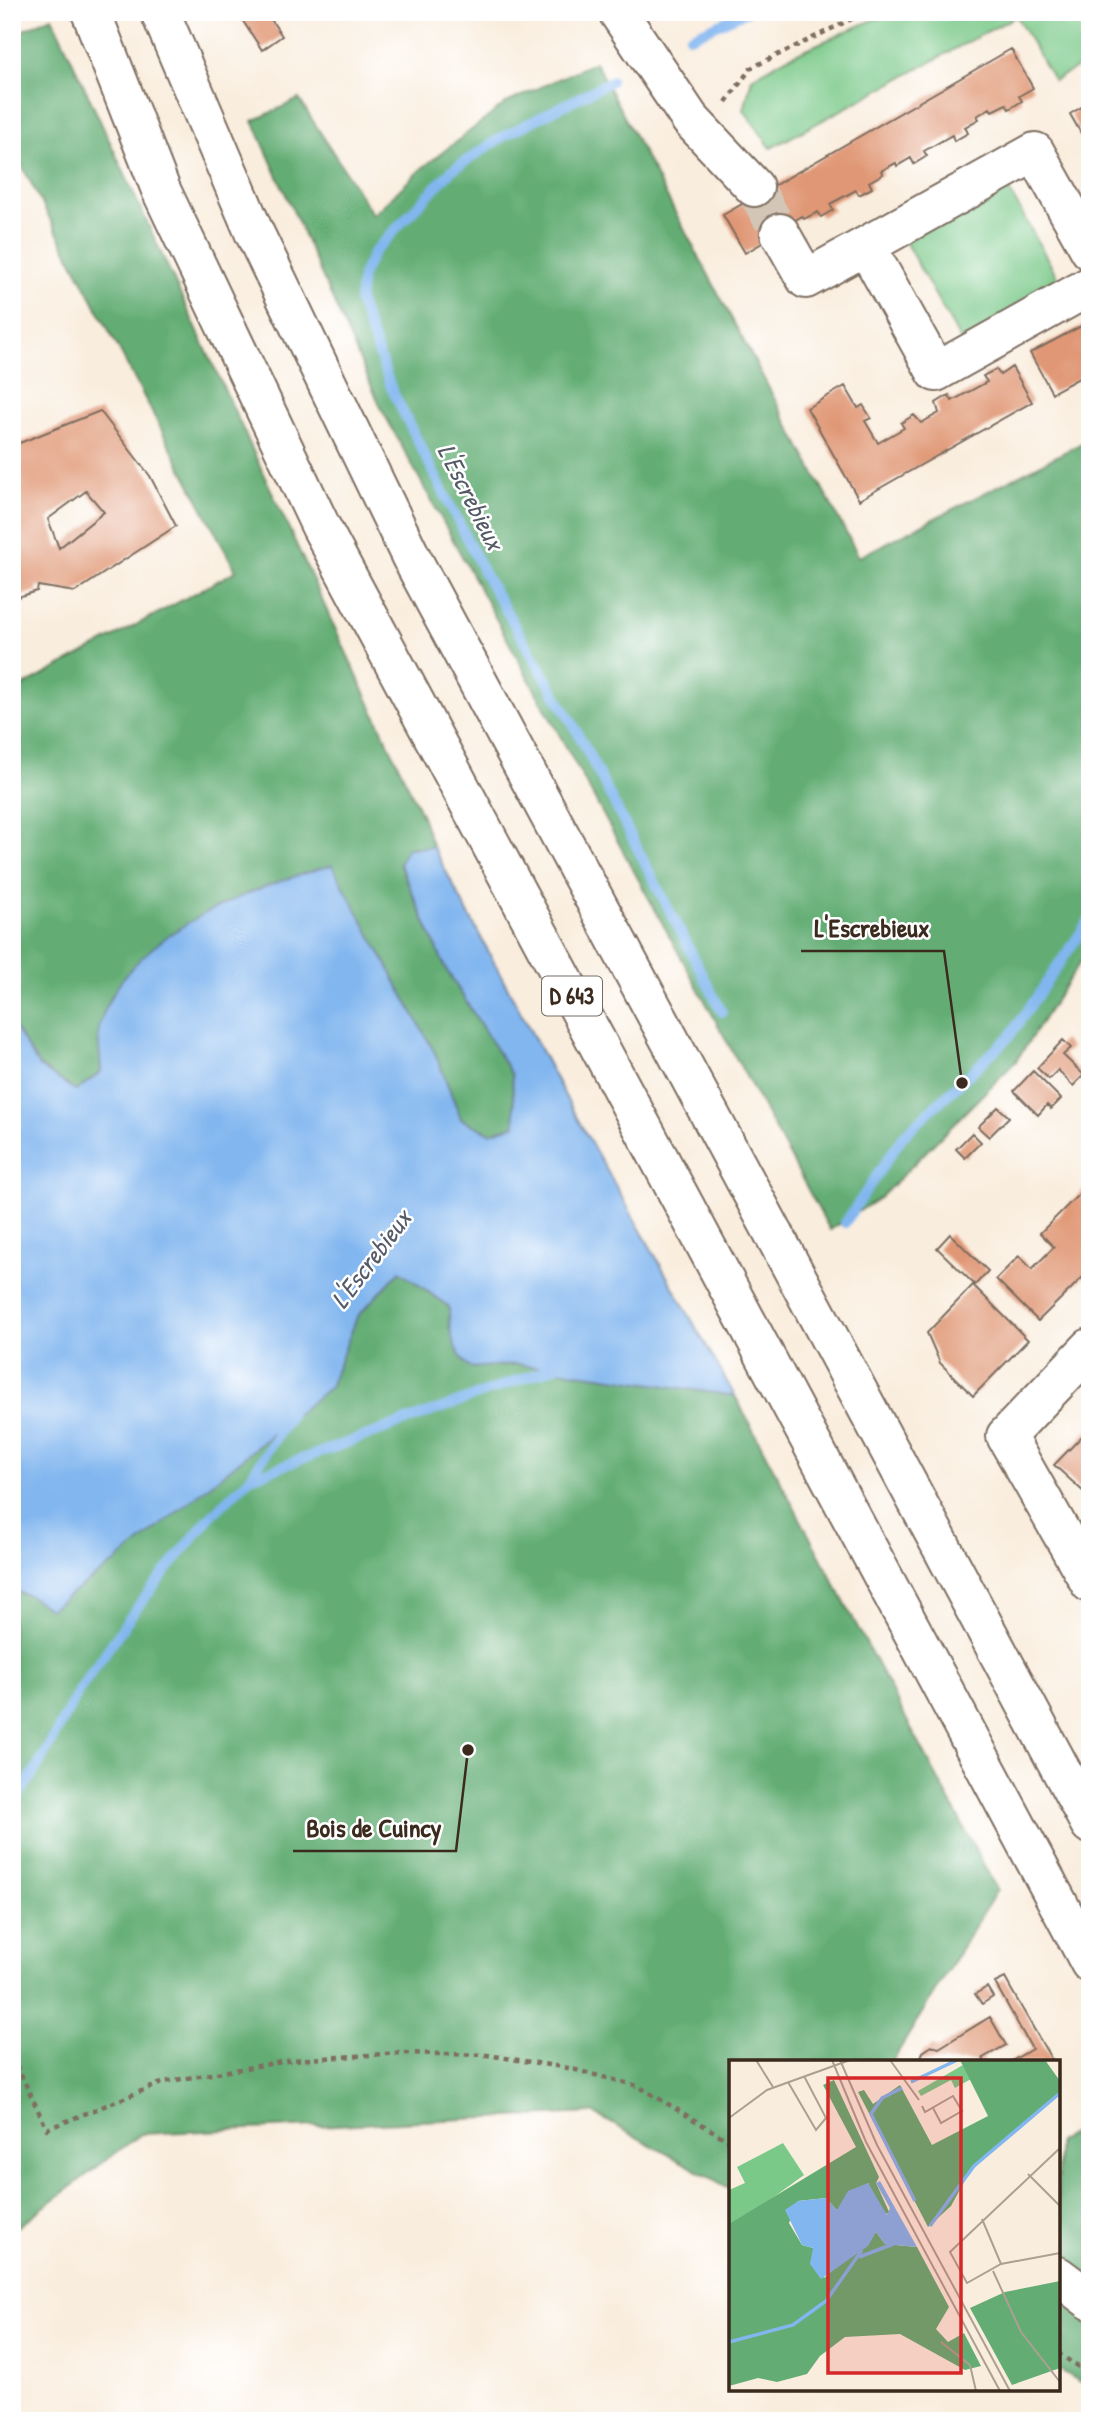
<svg xmlns="http://www.w3.org/2000/svg" width="1102" height="2433" font-family="'Patrick Hand',sans-serif">
<style>
.green{fill:#7ac989;stroke:#5a7a54;stroke-width:2}
.forest{fill:#63ad75;stroke:#4f6c4a;stroke-width:2}
.water{fill:#81b6ef;stroke:#5e7086;stroke-width:2}
.lines{fill:none;stroke-linecap:round;stroke-linejoin:round}
.stream{stroke:#81b6ef;stroke-width:10}
.building{fill:#e09775;fill-rule:evenodd}
.minor-tunnel{stroke:#d3c6b7;stroke-width:38;stroke-dasharray:38 19;stroke-linecap:butt}
.minor-casing{stroke:#7e6e61;stroke-width:42}
.highway-casing{stroke:#7e6e61;stroke-width:42}
.path{stroke:#7e6e61;stroke-width:4.5;stroke-dasharray:5 5;stroke-linecap:butt}
.minor{stroke:#fff;stroke-width:38}
.highway{stroke:#fff;stroke-width:38}
.labels{text-anchor:middle;stroke-width:5;stroke-linejoin:round;paint-order:stroke}
.shield{fill:#fff;stroke:#766a62;stroke-width:2}
.shield-label{font-size:23px;font-weight:bold;fill:#3b2a1e}
.water-label{font-size:26px;font-style:italic;fill:#545b67;stroke:#fff}
.inset-river{fill:none;stroke:#81b6ef;stroke-width:3.5}
.inset-road{fill:none;stroke:#ad9f91;stroke-width:2}
.view{fill:#d62828;fill-opacity:0.15;stroke:#d62828;stroke-width:3.5}
.inset-edge{fill:none;stroke:#3b2a1e;stroke-width:3.5}
.leader{fill:none;stroke:#3b2a1e;stroke-width:2.5}
.callout-dot{fill:#3b2a1e;stroke:#fff;stroke-width:2.5}
.callout-label{font-size:26px;text-anchor:middle;font-weight:bold;fill:#3b2a1e;stroke:#fff;stroke-width:5;stroke-linejoin:round;paint-order:stroke}
</style>
<rect width="100%" height="100%" fill="#fff"/>
<filter id="ink" filterUnits="userSpaceOnUse"><feTurbulence type="fractalNoise" baseFrequency=".0143" numOctaves="2"/><feDisplacementMap in="SourceGraphic" scale="14" xChannelSelector="R" yChannelSelector="G"/><feConvolveMatrix kernelMatrix="1 2 1 2 8 2 1 2 1" color-interpolation-filters="sRGB"/></filter>
<filter id="wash" filterUnits="userSpaceOnUse"><feTurbulence type="fractalNoise" baseFrequency=".00686" numOctaves="4" result="noise"/><feDisplacementMap in="SourceGraphic" scale="28" xChannelSelector="R" yChannelSelector="G"/><feGaussianBlur stdDeviation="1.57" result="paint"/><feColorMatrix in="noise" values="0 0 0 0 0 0 0 0 0 0 0 0 0 0 0 0 0 1.4 0 .05"/><feComposite in="paint" operator="in"/></filter>
<g filter="url(#wash)">
<rect width="100%" height="100%" fill="#f9eddd"/>
<!-- green -->
<path class="green" d="M 891,12 L 1090,12 L 1090,60 L 1054,81 L 1016,16 L 771,148 L 744,110 L 752,78 L 786,58 Z
M 1004,181 L 1063,287 L 963,345 L 903,238 Z"/>
<!-- forest -->
<path class="forest" d="M 52,17 L 422,816 L 433,847 L 407,848 L 399,864 L 446,969 L 512,1075 L 515,1125 L 490,1133 L 461,1119 L 435,1053 L 99,1025 L 101,1072 L 76,1091 L 39,1066 L 12,1024 L 12,692 L 236,571 L 12,147 L 12,35 Z
M 595,62 L 859,557 L 1090,439 L 1090,947 L 1016,1061 L 881,1197 L 830,1230 L 382,410 L 253,121 L 299,99 L 373,215 L 421,169 L 506,103 Z
M 400,1271 L 449,1307 L 449,1328 L 470,1368 L 517,1364 L 735,1396 L 997,1890 L 892,2062 L 731,2062 L 731,2189 L 593,2113 L 141,2134 L 12,2231 L 12,1591 L 28,1595 L 330,1387 L 357,1317 Z
M 1090,2124 L 1090,2387 L 1058,2369 L 1058,2141 Z"/>
<!-- water -->
<path class="water" d="M 433,847 L 573,1111 L 735,1396 L 517,1364 L 470,1368 C 452,1350 449,1332 449,1307 L 400,1271 L 357,1317 L 330,1387 L 117,1561 L 50,1609 L 28,1595 L 12,1591 L 12,1024 L 39,1066 L 76,1091 L 101,1072 C 101,1058 96,1037 100,1024 C 125,933 251,888 332,865 L 435,1053 L 461,1119 L 490,1133 L 515,1125 L 512,1075 L 446,969 L 399,863 L 407,848 Z"/>
<g class="lines">
<!-- stream -->
<path class="stream" d="M 690,37 L 746,12
M 611,81 L 504,136 L 452,170 L 373,253 L 362,276 L 359,301 L 392,390 L 485,575 L 574,726 L 722,1012
M 845,1223 L 903,1136 L 1009,1037 L 1090,919
M 250,1478 L 560,1365
M 12,1806 L 41,1761 L 78,1692 L 135,1610 L 209,1518 L 250,1478 L 291,1414"/>
</g>
<g id="blocks">
<!-- building -->
<path class="building" d="M 237,12 L 266,12 L 282,36 L 262,50 Z
M 1011,49 L 1033,88 L 1019,96 L 1022,101 L 1009,109 L 1006,104 L 992,111 L 990,108 L 977,116 L 979,119 L 965,127 L 968,133 L 954,141 L 952,135 L 924,151 L 927,156 L 914,164 L 911,158 L 897,166 L 896,163 L 888,167 L 881,171 L 883,174 L 869,182 L 872,188 L 859,195 L 856,190 L 830,204 L 833,210 L 821,217 L 818,212 L 804,219 L 802,216 L 794,221 L 795,224 L 745,253 L 723,215 L 742,204 L 738,196 L 768,189 Z
M 1090,102 L 1090,149 L 1070,114 Z
M 1090,315 L 1090,372 L 1052,393 L 1030,353 L 1087,323 L 1084,318 Z
M 1012,367 L 1032,402 L 859,500 L 807,408 L 845,386 L 858,408 L 863,405 L 871,418 L 865,421 L 878,443 L 904,428 L 901,423 L 914,415 L 921,423 L 939,413 L 936,403 L 949,395 L 952,401 L 987,382 L 983,376 L 996,369 L 1000,375 Z
M 100,411 L 150,476 L 176,526 L 75,592 L 38,586 L 37,591 L 12,599 L 12,446 ZM 86,491 L 104,512 L 59,548 L 48,519 Z
M 1063,1040 L 1071,1048 L 1063,1055 L 1084,1075 L 1073,1086 L 1058,1070 L 1049,1079 L 1037,1068 Z
M 1033,1071 L 1061,1099 L 1051,1109 L 1047,1105 L 1038,1115 L 1014,1091 Z
M 998,1107 L 1009,1117 L 989,1137 L 978,1127 Z
M 972,1133 L 981,1142 L 965,1158 L 956,1149 Z
M 1085,1188 L 1090,1192 L 1090,1282 L 1084,1276 L 1038,1321 L 996,1279 L 1019,1256 L 1032,1269 L 1054,1247 L 1040,1233 Z
M 950,1234 L 988,1271 L 975,1285 L 937,1248 Z
M 973,1285 L 1028,1340 L 973,1396 L 940,1363 L 927,1333 Z
M 1090,1428 L 1090,1488 L 1085,1493 L 1054,1465 Z
M 1005,1978 L 1011,1989 L 1053,2062 L 1010,2062 L 1032,2049 L 995,1983 Z
M 987,1987 L 993,1997 L 982,2004 L 975,1994 Z
M 990,2017 L 1006,2045 L 983,2058 L 985,2062 L 919,2062 L 923,2052 L 932,2046 L 939,2048 Z"/>
</g>
</g>
<g filter="url(#ink)">
<use href="#blocks" fill-opacity="0" stroke="#7e6e61" stroke-width="2"/>
<g class="lines">
<!-- minor-tunnel -->
<path class="minor-tunnel" d="M 754,187 L 780,233"/>
<defs>
<path id="minor" d="M 618,12 L 690,119 L 754,187
M 780,233 L 806,279 L 1035,152 L 1090,250
M 866,246 L 936,372 L 1090,286
M 1090,1348 L 1006,1436 L 1090,1583
M 1058,2276 L 1090,2300"/>
<path id="highway" d="M 91,12 L 161,190 L 321,527 L 1090,1963
M 160,12 L 254,232 L 411,557 L 1090,1824"/>
</defs>
<!-- minor casing -->
<use href="#minor" class="minor-casing"/>
<!-- highway casing -->
<use href="#highway" class="highway-casing"/>
<!-- path -->
<path class="path" d="M 726,102 L 751,68 L 866,12
M 12,2056 L 47,2129 L 164,2082 L 293,2060 L 401,2053 L 487,2055 L 568,2068 L 638,2086 L 731,2142
M 1058,2353 L 1090,2375"/>
<!-- minor -->
<use href="#minor" class="minor"/>
<!-- highway -->
<use href="#highway" class="highway"/>
</g>
</g>
<g class="labels">
<!-- shield labels -->
<rect class="shield" x="542" y="976.5" width="60" height="39" rx="5"/>
<g class="shield-label">
<text x="572" y="1004">D 643</text>
</g>
<!-- water labels -->
<g class="water-label">
<text transform="translate(471 497) rotate(63)" y="9">L'Escrebieux</text>
<text transform="translate(371 1259) rotate(-53)" y="9">L'Escrebieux</text>
</g>
</g>
<!-- overview -->
<g transform="translate(729 2060)">
<rect width="331" height="331" fill="#f9eddd"/>
<path d="M 234,5 L 242,19 L 226,28 L 222,20 L 192,36 L 189,31 ZM 54,83 L 75,115 L 17,157 L 0,164 L 0,130 L 16,123 L 8,107 Z" fill="#7ac989"/>
<path d="M 231,0 L 316,0 L 331,21 L 331,33 L 241,111 L 222,146 L 199,167 L 129,32 L 135,30 L 144,44 L 171,25 L 203,85 L 259,56 ZM 105,20 L 150,117 L 147,123 L 161,154 L 154,153 L 139,123 L 108,150 L 97,138 L 69,141 L 60,163 L 73,185 L 84,188 L 95,218 L 147,172 L 156,184 L 188,187 L 220,247 L 207,269 L 219,282 L 235,273 L 252,306 L 236,310 L 171,274 L 116,277 L 91,296 L 78,314 L 48,322 L 29,318 L 0,326 L 0,164 L 127,87 L 94,25 ZM 331,221 L 331,308 L 283,325 L 241,248 L 276,232 Z" fill="#63ad75"/>
<path d="M 151,121 L 188,187 L 156,184 L 147,172 L 139,186 L 92,219 L 81,204 L 84,188 L 73,185 L 56,150 L 69,141 L 97,138 L 108,150 L 119,131 L 139,123 L 158,155 L 161,148 L 147,123 Z" fill="#81b6ef"/>
<path class="inset-river" d="M 182,22 L 228,0M 173,28 L 153,38 L 142,54 L 186,141M 201,166 L 245,106 L 331,33M 130,197 L 167,183M 0,282 L 64,265 L 97,241 L 133,190"/>
<path class="inset-road" d="M 27,0 L 44,27M 103,0 L 137,82 L 271,331M 111,0 L 148,85 L 281,331M 161,0 L 190,40M 59,22 L 87,70 L 97,58 L 75,16M 193,46 L 196,52 L 224,36 L 233,51 L 212,63 L 204,48M 0,58 L 38,30 L 121,0M 331,88 L 221,192 L 238,223 L 272,204 L 331,193M 299,114 L 331,146M 253,159 L 272,204M 264,211 L 292,272 L 331,322M 212,282 L 241,305 L 247,331"/>
<path class="view" d="M 99,18 L 232,18 L 232,313 L 99,313 Z"/>
<rect width="331" height="331" class="inset-edge"/>
</g>
<!-- callouts -->
<path class="leader" d="M962 1083L944 951H801M468 1750L456 1851H293"/>
<g class="callout-dot">
<circle cx="962" cy="1083" r="7"/>
<circle cx="468" cy="1750" r="7"/>
</g>
<g class="callout-label">
<text x="872" y="937">L'Escrebieux</text>
<text x="374" y="1837">Bois de Cuincy</text>
</g>
<!-- margin -->
<rect width="1102" height="2433" fill="none" stroke="#fff" stroke-width="42"/>
</svg>
